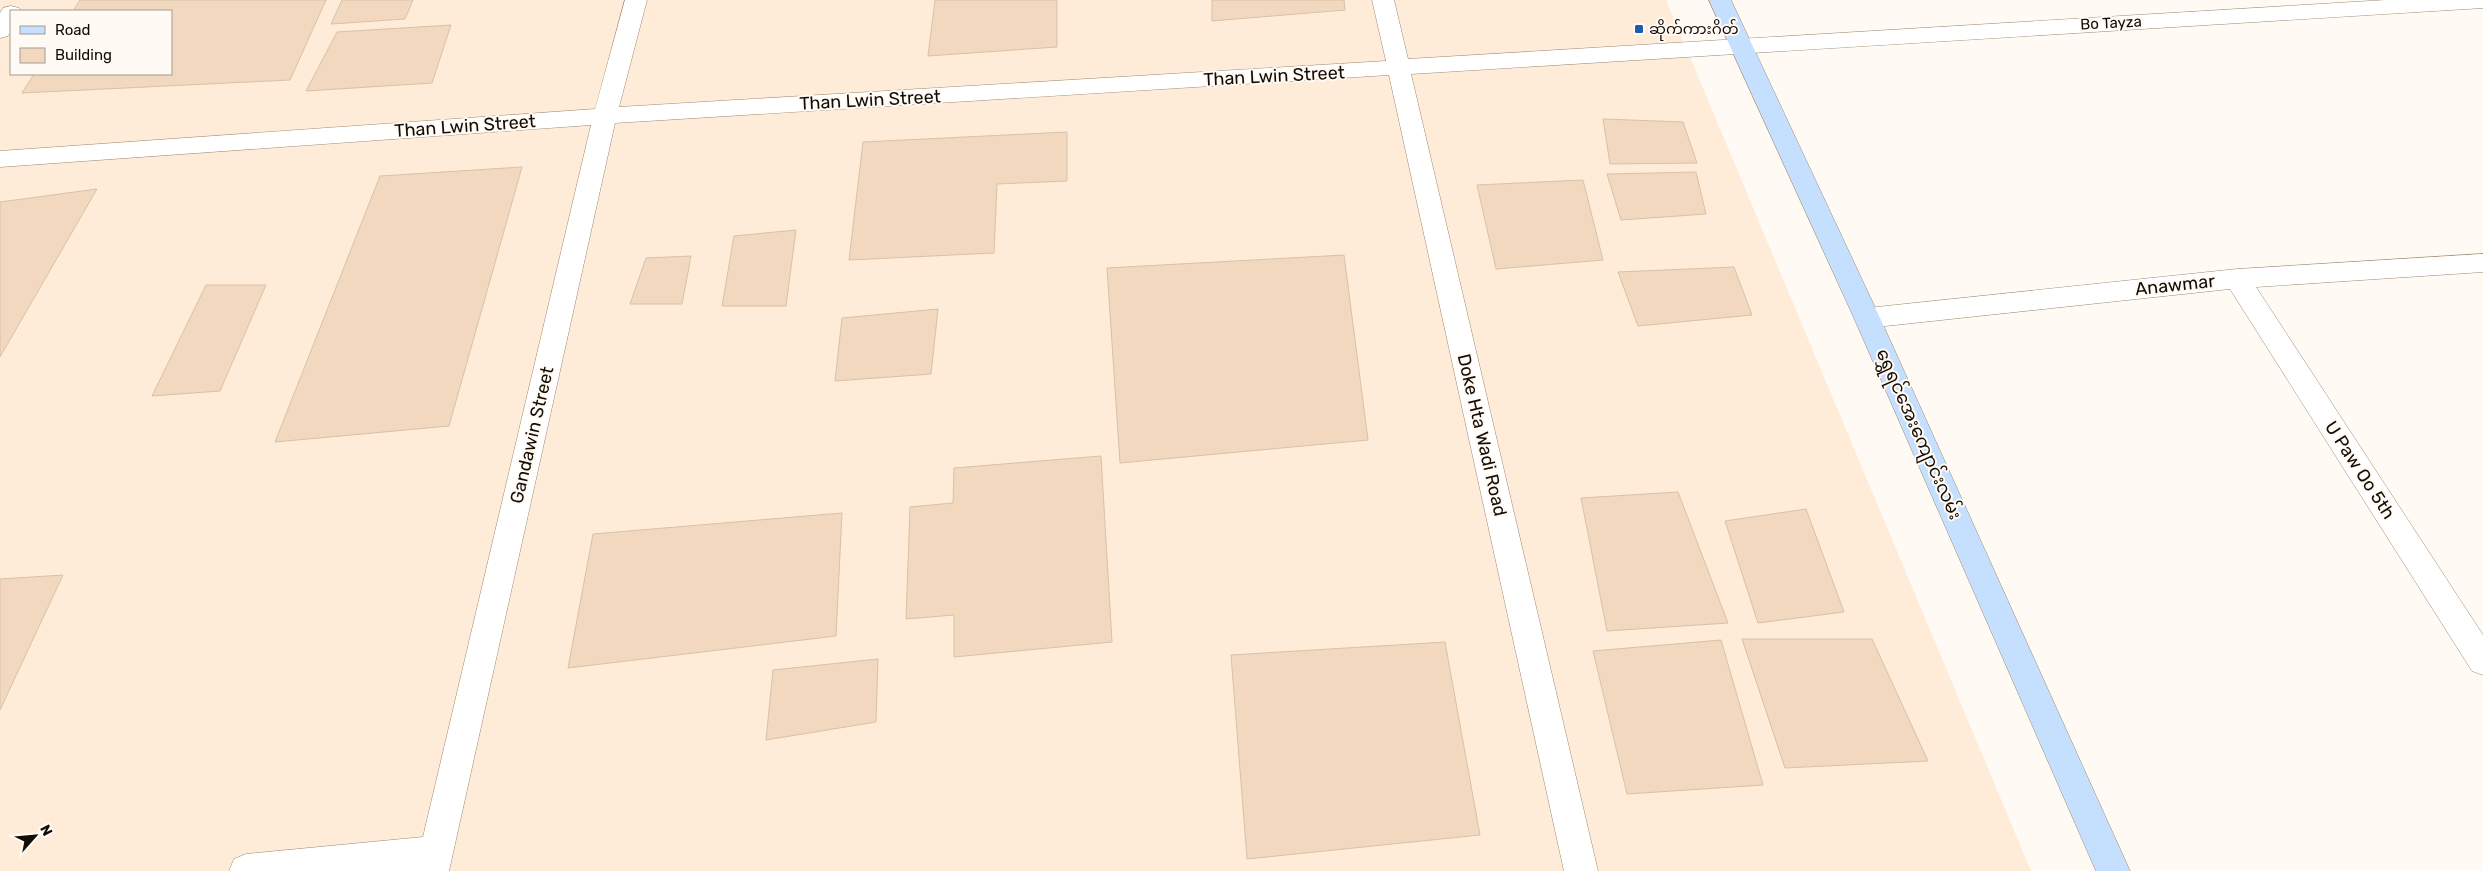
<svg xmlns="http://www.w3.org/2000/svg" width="2483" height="871" font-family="Rubik,'Noto Sans Myanmar',sans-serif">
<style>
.built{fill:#feebd8;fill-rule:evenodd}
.building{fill:#f1d8bf;stroke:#d9c1a8}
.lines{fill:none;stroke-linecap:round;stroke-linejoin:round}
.street-casing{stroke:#9f8870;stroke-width:1}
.secondary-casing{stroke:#9f8870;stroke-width:1}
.street{fill:#fff;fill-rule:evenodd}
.secondary{fill:#c5dffe;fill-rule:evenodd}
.poi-dot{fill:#195eae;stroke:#fffaf4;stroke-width:2}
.labels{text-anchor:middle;stroke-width:4;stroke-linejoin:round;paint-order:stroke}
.far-street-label{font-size:15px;fill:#140c04;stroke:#fffaf4}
.far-poi-label{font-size:15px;fill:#140c04;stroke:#fffaf4;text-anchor:start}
.street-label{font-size:18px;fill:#140c04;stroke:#fffaf4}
</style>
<rect width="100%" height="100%" fill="#fffaf4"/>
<!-- built -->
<path class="built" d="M 0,0 L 1666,0 L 2031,871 L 0,871 ZM 11,11 L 171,11 L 171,74 L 11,74 Z"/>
<!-- building -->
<path class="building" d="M 80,0 L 326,0 L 290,80 L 22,93 L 34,74 L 171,74 L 171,11 L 73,11 Z
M 342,0 L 413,0 L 405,19 L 331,24 Z
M 935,0 L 1057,0 L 1057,47 L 928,56 Z
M 1212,0 L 1344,0 L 1345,10 L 1212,21 Z
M 451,25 L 432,83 L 306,91 L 337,32 Z
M 1603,119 L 1683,122 L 1697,163 L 1610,164 Z
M 1067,132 L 1067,181 L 997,184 L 994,253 L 849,260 L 863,142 Z
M 522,167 L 449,426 L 275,442 L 380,176 Z
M 1696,172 L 1706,214 L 1621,220 L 1607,174 Z
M 1583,180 L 1603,260 L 1496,269 L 1477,185 Z
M 97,189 L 0,357 L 0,202 Z
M 796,230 L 786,306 L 722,306 L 734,236 Z
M 1344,255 L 1368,440 L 1120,463 L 1107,268 Z
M 691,256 L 682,304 L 630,304 L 646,258 Z
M 1734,267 L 1752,315 L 1638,326 L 1618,272 Z
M 206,285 L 266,285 L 220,391 L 152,396 Z
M 938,309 L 931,374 L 835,381 L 842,318 Z
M 1101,456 L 1112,642 L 954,657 L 954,615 L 906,619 L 910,507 L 953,503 L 954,468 Z
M 1678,492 L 1728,623 L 1607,631 L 1581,498 Z
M 1806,509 L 1844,612 L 1758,623 L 1725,521 Z
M 842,513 L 836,636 L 568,668 L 593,534 Z
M 63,575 L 0,710 L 0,579 Z
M 1742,639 L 1872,639 L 1928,761 L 1785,768 Z
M 1721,640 L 1763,785 L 1627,794 L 1593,651 Z
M 1445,642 L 1480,835 L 1247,859 L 1231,655 Z
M 878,659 L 876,722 L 766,740 L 773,670 Z"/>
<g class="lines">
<defs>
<path id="street" d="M 625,0 L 647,0 L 619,107 L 1386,61 L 1372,0 L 1394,0 L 1408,59 L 2386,0 L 2483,0 L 2483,8 L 1411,74 L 1598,871 L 1564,871 L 1389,75 L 615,123 L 449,871 L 229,871 L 234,859 L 246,854 L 423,837 L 591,125 L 0,167 L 0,151 L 595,109 Z
M 11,6 L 19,8 L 21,11 L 11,11 L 11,31 L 8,36 L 0,38 L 0,13 L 3,8 Z
M 2483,254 L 2483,272 L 2256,287 L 2483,635 L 2483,675 L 2472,671 L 2230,289 L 1867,328 L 1858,325 L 1854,318 L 1858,311 L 1867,308 L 2237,269 Z"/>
<path id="secondary" d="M 1709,0 L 1731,0 L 1880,318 L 2130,871 L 2096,871 L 1854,318 Z"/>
</defs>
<!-- street casing -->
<use href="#street" class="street-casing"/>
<!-- secondary casing -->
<use href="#secondary" class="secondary-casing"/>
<!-- street -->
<use href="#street" class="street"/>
<!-- secondary -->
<use href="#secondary" class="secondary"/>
</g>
<!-- markers -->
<rect class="poi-dot" x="1634" y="24" width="10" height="10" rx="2.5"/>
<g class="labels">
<!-- far-street labels -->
<g class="far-street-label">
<text transform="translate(2111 23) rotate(-3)" y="5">Bo Tayza</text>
</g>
<!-- far-poi labels -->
<g class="far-poi-label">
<text x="1649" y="34">ဆိုက်ကားဂိတ်</text>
</g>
<!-- street labels -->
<g class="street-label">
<text transform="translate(1274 76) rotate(-3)" y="6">Than Lwin Street</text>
<text transform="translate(870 100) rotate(-3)" y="6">Than Lwin Street</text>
<text transform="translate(465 126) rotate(-4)" y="6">Than Lwin Street</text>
<text transform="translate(2175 285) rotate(-6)" y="6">Anawmar</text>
<text transform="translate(1919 434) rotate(66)" y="6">ရွှေရင်အေးကျောင်းလမ်း</text>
<text transform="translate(532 435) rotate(-77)" y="6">Gandawin Street</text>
<text transform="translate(1482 435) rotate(77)" y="6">Doke Hta Wadi Road</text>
<text transform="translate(2360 470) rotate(57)" y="6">U Paw Oo 5th</text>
</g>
</g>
<!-- legend -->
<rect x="10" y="10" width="162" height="65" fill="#fffaf4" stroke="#a19b94"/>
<rect x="20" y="26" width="25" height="8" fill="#c5dffe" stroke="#a19b94"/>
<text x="55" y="35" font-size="15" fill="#140c04">Road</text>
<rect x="20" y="48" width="25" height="15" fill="#f1d8bf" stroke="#a19b94"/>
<text x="55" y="60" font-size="15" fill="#140c04">Building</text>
<!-- north arrow -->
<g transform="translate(35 836) rotate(63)" stroke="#fffaf4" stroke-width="4" paint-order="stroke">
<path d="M0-4L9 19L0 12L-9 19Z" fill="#140c04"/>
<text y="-8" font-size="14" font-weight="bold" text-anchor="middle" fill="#140c04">N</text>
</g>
</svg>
